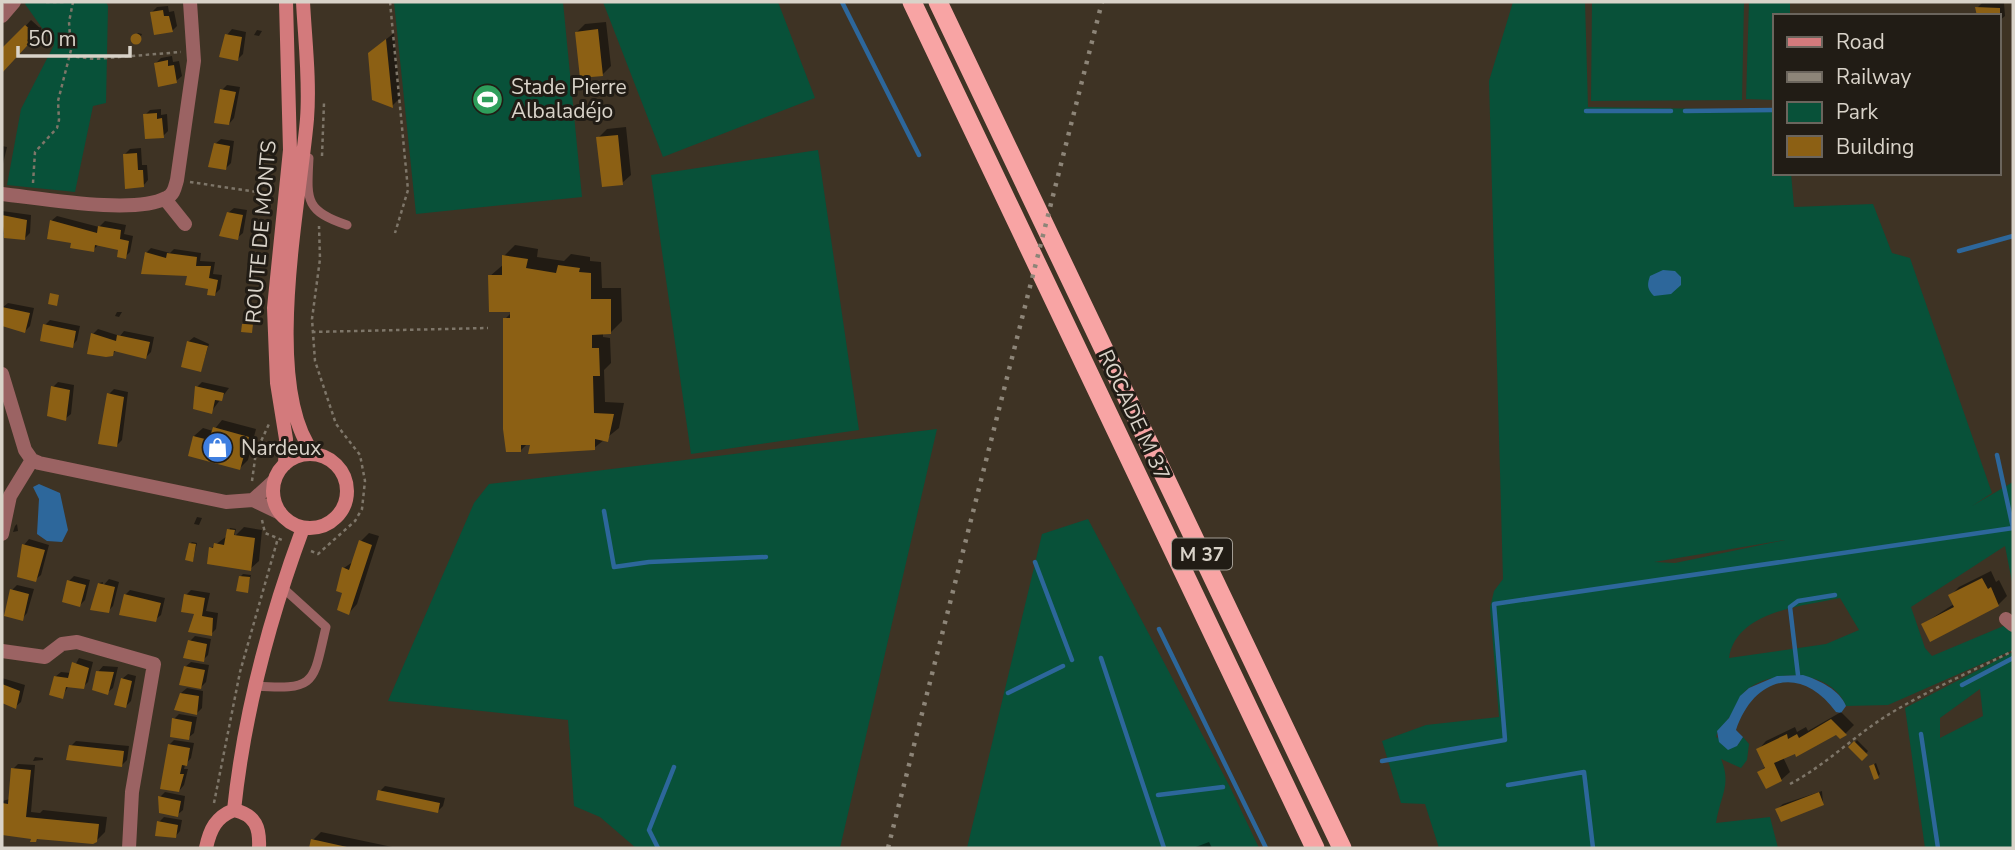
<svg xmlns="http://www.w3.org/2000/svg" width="2015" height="850" font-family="'Nunito Sans',sans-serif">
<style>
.green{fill:#085139;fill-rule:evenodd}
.water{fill:#2d679b}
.shadow{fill:#0007}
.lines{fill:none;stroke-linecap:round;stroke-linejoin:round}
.stream{stroke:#2d679b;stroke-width:4.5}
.building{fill:#8c6014}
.path{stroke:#7e7669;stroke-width:2.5;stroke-dasharray:3.5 3.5;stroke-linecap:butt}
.service{stroke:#9b6363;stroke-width:9}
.minor{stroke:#9b6363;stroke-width:14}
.secondary{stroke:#d37a7c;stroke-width:14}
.trunk{stroke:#f8a4a4;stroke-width:19}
.rail{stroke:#8d8578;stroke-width:4.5;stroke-dasharray:3.5 7;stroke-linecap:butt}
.labels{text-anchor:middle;stroke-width:6;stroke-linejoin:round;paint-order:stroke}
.shield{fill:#211c15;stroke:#a29c93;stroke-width:2}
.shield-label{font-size:19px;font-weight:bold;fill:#d9d3c9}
.poi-label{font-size:21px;fill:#d9d3c9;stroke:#211c15;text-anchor:start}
.street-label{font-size:21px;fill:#d9d3c9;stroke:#211c15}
</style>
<rect width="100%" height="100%" fill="#3e3324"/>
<!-- green -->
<path class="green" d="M 26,2 L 106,2 L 108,6 L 106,103 L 93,106 L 75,192 L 7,185 L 21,109 L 54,45 L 25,4 Z
M 394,2 L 563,2 L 582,197 L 416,214 Z
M 603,2 L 778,2 L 815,98 L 663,157 Z
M 1513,2 L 1585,2 L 1588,107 L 1775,110 L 1775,173 L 1791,173 L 1794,207 L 1873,204 L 1892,253 L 1910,258 L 1992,493 L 1972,506 L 2013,482 L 2013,587 L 2005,546 L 1911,607 L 1925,648 L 1932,656 L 2013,622 L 2013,650 L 1888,705 L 1846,706 C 1832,671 1777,668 1749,688 C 1737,696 1737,709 1728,719 C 1723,726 1718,728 1716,737 L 1737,746 L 1743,737 L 1749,744 L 1747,760 L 1741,768 L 1721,759 C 1732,785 1720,796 1716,823 L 1770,817 L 1778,848 L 1439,848 L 1425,804 L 1401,803 L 1382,741 L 1426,725 L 1499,717 L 1490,608 L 1494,591 L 1503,579 L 1489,81 ZM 1785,540 L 1675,563 L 1654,562 L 1784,540 ZM 1840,598 L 1859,630 L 1826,644 L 1729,658 C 1736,611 1803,606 1840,598 Z
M 1592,2 L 1744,2 L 1742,100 L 1591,101 Z
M 1749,2 L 1790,2 L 1790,16 L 1775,16 L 1775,100 L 1746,99 Z
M 818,150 L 859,430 L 691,454 L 651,175 Z
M 937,429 L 840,848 L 636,848 L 600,817 L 574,806 L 568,720 L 388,701 L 474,503 L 489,484 Z
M 1088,519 L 1230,787 L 1259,848 L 967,848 L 1042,534 Z
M 2013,652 L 2013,848 L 1925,848 L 1905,708 ZM 1980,689 L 1983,716 L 1940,738 L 1940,718 Z"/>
<!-- water -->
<path class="water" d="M 1663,270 L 1675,271 L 1681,277 L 1681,285 L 1671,294 L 1654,296 C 1647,289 1647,285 1650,276 Z
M 39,484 L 60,493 L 68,530 L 62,542 L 47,541 L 37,534 L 39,499 L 33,487 Z
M 1803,675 C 1819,680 1840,690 1846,706 L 1841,713 L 1836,712 C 1801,664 1754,677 1736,730 L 1743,737 L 1737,746 L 1728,750 L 1719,742 L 1717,731 L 1729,718 L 1740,696 L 1749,688 L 1777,676 Z"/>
<!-- shadow -->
<path class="shadow" d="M 1982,3 L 2004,3 L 2005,16 L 1999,21 L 1999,16 L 1977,8 Z
M 168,6 L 169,12 L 174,11 L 177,26 L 172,31 L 151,13 L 157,7 Z
M 31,20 L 41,29 L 2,72 L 2,52 Z
M 606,22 L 611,66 L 602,75 L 577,32 L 585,24 Z
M 232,29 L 246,32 L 243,54 L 238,59 L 227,35 Z
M 257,30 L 262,31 L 259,36 L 254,35 Z
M 138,33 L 142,34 L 138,42 L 133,40 Z
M 394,33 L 400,98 L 392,106 L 369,53 Z
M 172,56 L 173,62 L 179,61 L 182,76 L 176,81 L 156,63 L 161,58 Z
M 227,85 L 240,87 L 234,118 L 229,124 L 222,90 Z
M 161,109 L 161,115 L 167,114 L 168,131 L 163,136 L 145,115 L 150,110 Z
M 626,127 L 631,175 L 622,183 L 598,138 L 607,129 Z
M 221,139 L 234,141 L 231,163 L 226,168 L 215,144 Z
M 2,146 L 7,147 L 2,168 Z
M 141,148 L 142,165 L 147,165 L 148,180 L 143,186 L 125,154 L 130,149 Z
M 234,208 L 247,210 L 243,233 L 237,238 L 228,213 Z
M 2,211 L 31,215 L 30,233 L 25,238 L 2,234 Z
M 57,216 L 99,227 L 105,221 L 126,225 L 124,234 L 133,236 L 130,252 L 125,257 L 120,248 L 99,244 L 93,250 L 73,242 L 51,221 Z
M 515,245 L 538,249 L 537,257 L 564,261 L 571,254 L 590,257 L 590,261 L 601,262 L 602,288 L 621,288 L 622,321 L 611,332 L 603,332 L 603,337 L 610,338 L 611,363 L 604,370 L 605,402 L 624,403 L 619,428 L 594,448 L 528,443 L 521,450 L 505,319 L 514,310 L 490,276 L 504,264 L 504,256 Z
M 151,248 L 170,253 L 174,249 L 201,253 L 200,261 L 215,262 L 213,274 L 222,275 L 220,289 L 215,294 L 189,274 L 146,253 Z
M 8,303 L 34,308 L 30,326 L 25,331 L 2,324 L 2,308 Z
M 117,312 L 122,312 L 119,317 L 115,316 Z
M 50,320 L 80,326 L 77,340 L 72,346 L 45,325 Z
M 98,329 L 120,336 L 124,331 L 154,337 L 151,352 L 146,357 L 117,350 L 112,354 L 93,334 Z
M 194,337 L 209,344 L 201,370 L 188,342 Z
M 58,382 L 74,385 L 71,414 L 65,419 L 53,387 Z
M 202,382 L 229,388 L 211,412 L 197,387 Z
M 114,389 L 128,392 L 122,440 L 117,445 L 109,394 Z
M 222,420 L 256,429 L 248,460 L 240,468 L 194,436 L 203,428 L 213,431 Z
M 197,517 L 202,518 L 199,525 L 194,524 Z
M 17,524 L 18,531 L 13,532 L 15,526 Z
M 244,527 L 262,530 L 259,561 L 250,569 L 211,548 L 227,536 L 230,528 L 236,529 L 234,537 Z
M 369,533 L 379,536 L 357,604 L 349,613 L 344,568 L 354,561 L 361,541 Z
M 29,539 L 49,545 L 41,575 L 35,580 L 24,545 Z
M 192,542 L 197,543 L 193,560 L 190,544 Z
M 1991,571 L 1996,582 L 1999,580 L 2007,596 L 1998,605 L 1923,624 L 1954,604 L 1950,596 L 1959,587 Z
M 243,574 L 251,575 L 247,591 L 241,576 Z
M 74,576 L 90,580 L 85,600 L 80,605 L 69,581 Z
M 109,579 L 119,582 L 113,606 L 108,611 L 99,583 L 103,582 L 102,587 Z
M 17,585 L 34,589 L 27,613 L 22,619 L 12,590 Z
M 130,590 L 165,598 L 161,615 L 155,620 L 125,595 Z
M 191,590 L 210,593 L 206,611 L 218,613 L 216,629 L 211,634 L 186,595 Z
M 195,636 L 211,639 L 208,655 L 203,660 L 190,641 Z
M 79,658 L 93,662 L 88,682 L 83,687 L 69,685 L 62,697 L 55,677 L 61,672 L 71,673 Z
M 191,662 L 209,665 L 206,682 L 201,687 L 185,667 Z
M 103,666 L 118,667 L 113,688 L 107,693 L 98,672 Z
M 128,674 L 136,676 L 131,701 L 126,706 L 122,679 Z
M 2,678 L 25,685 L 21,702 L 15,707 L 2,702 Z
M 187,688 L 203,691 L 202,708 L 197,713 L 181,693 Z
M 1841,712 L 1854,725 L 1846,733 L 1840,737 L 1837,733 L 1783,757 L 1790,772 L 1781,780 L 1759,772 L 1766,766 L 1758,750 L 1766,741 L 1795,727 L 1797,732 L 1806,727 L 1808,731 Z
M 179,714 L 197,717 L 194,733 L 188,738 L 174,719 Z
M 174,740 L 194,743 L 191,758 L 185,765 L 184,769 L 188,769 L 184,785 L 179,791 L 169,745 Z
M 1857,740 L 1868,751 L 1862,758 L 1851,747 Z
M 76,741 L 129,746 L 127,760 L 121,766 L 71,746 Z
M 35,757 L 43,758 L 43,760 L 33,761 Z
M 1876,763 L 1880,774 L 1878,776 L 1871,766 Z
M 18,764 L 35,765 L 31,812 L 40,813 L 43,810 L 107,817 L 105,832 L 96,841 L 39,837 L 36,841 L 32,837 L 2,834 L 2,801 L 10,799 L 13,769 Z
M 385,786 L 445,798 L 443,806 L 438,811 L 380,791 Z
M 1822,791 L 1823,803 L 1777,809 L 1783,804 Z
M 165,792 L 185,796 L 183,810 L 177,815 L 160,797 Z
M 164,817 L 182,820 L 180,831 L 175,837 L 159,822 Z
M 321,832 L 397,848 L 311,848 L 313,840 Z
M 1209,842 L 1212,848 L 1193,848 Z"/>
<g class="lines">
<!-- stream -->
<path class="stream" d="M 842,2 L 919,155
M 1586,111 L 1671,111
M 1685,111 L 1775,110
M 1959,251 L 2013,236
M 604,511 L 614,567 L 649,562 L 766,557
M 1035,562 L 1072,660
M 1159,629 L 1266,848
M 1101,658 L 1164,848
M 1798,675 L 1790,607 L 1798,601 L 1835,595
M 1962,685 L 2013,658
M 1008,693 L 1063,666
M 1921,734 L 1938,848
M 1382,761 L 1505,740 L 1494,604 L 2013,528 L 1997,455
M 1508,785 L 1584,772 L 1593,848
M 1158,795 L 1223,787
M 658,848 L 649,830 L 674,767"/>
</g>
<!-- building -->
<path class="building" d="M 1975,7 L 2000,8 L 2000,16 L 1977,16 Z
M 163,10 L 164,16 L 169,16 L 173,32 L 154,35 L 150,12 Z
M 25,25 L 37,35 L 2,73 L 2,48 Z
M 598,29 L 603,76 L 580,78 L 575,32 Z
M130.5 39a5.5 5.5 0 1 1 11 0a5.5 5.5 0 1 1-11 0Z
M 225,34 L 242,37 L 238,61 L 219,57 Z
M 386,39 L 393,108 L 372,100 L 368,53 Z
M 168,60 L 168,66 L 174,65 L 177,83 L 158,87 L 154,63 Z
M 220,89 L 236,92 L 229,125 L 214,123 Z
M 157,113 L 157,119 L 162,118 L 164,138 L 145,139 L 143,114 Z
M 618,135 L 623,185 L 602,187 L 596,137 Z
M 214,143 L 230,146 L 226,170 L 208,167 Z
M 137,153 L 138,170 L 143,170 L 144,187 L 125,189 L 123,154 Z
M 227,212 L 243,215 L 238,240 L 219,236 Z
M 2,215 L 27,220 L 25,240 L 4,238 Z
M 50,220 L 97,233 L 98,226 L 121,230 L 120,239 L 129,241 L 126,259 L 117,257 L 118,250 L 95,245 L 94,252 L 70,248 L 71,243 L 47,239 Z
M 145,252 L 166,258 L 167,253 L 197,257 L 196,266 L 211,266 L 209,278 L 218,280 L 215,296 L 207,295 L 208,289 L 185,285 L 187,276 L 141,274 Z
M 502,255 L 528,259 L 526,268 L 556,273 L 558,265 L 580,268 L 579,272 L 591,273 L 591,299 L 611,299 L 611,334 L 592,335 L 592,348 L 599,348 L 600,376 L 593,376 L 594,413 L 614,414 L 608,442 L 595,439 L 595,450 L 528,454 L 530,445 L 521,445 L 521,452 L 506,452 L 503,429 L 503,318 L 510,318 L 510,312 L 489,312 L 488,275 L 502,275 Z
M 50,293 L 59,295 L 57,306 L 48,304 Z
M 2,307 L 30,313 L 25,333 L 2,326 Z
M 43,324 L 76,331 L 73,348 L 40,341 Z
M 242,324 L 253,324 L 252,333 L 241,332 Z
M 91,333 L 116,341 L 117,335 L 150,342 L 146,359 L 114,351 L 113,356 L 106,357 L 87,354 Z
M 187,341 L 208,346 L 201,372 L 181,367 Z
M 51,386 L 70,390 L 66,421 L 47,416 Z
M 195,386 L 224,393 L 222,401 L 215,400 L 212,414 L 193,409 Z
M 107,393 L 124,397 L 117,447 L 98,444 Z
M 213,427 L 249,437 L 240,470 L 188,456 L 193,436 L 209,440 Z
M 227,529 L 235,530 L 234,535 L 255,538 L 251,571 L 207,564 L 209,547 L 213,548 L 214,543 L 224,545 Z
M 359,540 L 372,545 L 349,615 L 337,610 L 342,593 L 336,591 L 342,567 L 349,570 Z
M 189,543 L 196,544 L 193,562 L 185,560 Z
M 22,544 L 45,550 L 36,582 L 17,577 Z
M 239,576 L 250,577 L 248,593 L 236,591 Z
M 1982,578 L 1988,589 L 1991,587 L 1999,606 L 1930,642 L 1921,624 L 1954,607 L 1948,595 Z
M 67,580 L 86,585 L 80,607 L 62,602 Z
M 98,583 L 115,587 L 109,613 L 90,610 Z
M 10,589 L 29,594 L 23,621 L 4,616 Z
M 124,594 L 161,603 L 156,622 L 119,615 Z
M 184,594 L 205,598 L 202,616 L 213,618 L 212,636 L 188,632 L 194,614 L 181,612 Z
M 188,640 L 207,644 L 204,662 L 183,658 Z
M 72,662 L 89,668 L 84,689 L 66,687 L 63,699 L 49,695 L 54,676 L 68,678 Z
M 184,666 L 205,670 L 201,689 L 179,685 Z
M 96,671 L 114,672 L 108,695 L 92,690 Z
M 121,678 L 132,681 L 126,708 L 114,705 Z
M 2,684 L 20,691 L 16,709 L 2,703 Z
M 180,693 L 199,696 L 197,715 L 174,710 Z
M 172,718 L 192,722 L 189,740 L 170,737 Z
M 1831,719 L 1847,735 L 1840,739 L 1836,735 L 1796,757 L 1795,754 L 1774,763 L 1782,781 L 1766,789 L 1757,772 L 1765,768 L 1756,749 L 1787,734 L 1788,739 L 1797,734 L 1799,738 Z
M 1854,741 L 1868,755 L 1862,761 L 1848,747 Z
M 168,744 L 190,748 L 187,766 L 182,765 L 180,774 L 184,774 L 179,792 L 160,789 Z
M 69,745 L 124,751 L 122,767 L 66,760 Z
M 1874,764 L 1879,778 L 1874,780 L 1869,766 Z
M 11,768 L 31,770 L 26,817 L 99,824 L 97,842 L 93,844 L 37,839 L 36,842 L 30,842 L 31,839 L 2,835 L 2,803 L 8,804 Z
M 378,790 L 440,803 L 438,813 L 376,800 Z
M 1819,792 L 1824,805 L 1781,822 L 1775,809 Z
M 158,796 L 181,801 L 178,817 L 159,813 Z
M 157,821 L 178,825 L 176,838 L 155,836 Z
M 311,839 L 347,847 L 346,848 L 309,848 Z"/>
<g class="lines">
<!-- path -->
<path class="path" d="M 46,2 L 66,2
M 390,2 L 408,190 L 395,233
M 69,56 L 95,59 L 181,52
M 322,156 L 324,103
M 190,182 L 270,194
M 33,183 L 35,152 L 57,128 L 59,120 L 58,101 L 71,50 L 69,22 L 73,2
M 312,332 L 488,328
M 252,481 L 256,452 L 269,424
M 262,520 L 265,533 L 282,540
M 311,551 L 318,554 L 355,521 L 362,509 L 365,481 L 360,455 L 336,424 L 315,361 L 312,319 L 320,259 L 319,226
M 1790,784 C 1824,766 1851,739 1883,718 C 1924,692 1970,672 2013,651
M 214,803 L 240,672 L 278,538"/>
<!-- service -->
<path class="service" d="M 309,158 C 307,199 304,211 347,225
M 256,686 C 318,691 313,681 326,627 L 283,588"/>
<!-- minor -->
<path class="minor" d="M 2,16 L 14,2
M 2,194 C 40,198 134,215 166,198 C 174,195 175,187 177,180 L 194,61 L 190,2
M 165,199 L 185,224
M 2,374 L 25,450 L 32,460 L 39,463 L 226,502 L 253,500 L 274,481
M 253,500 L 280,513
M 2,534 L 10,496 L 32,460
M 2006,619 L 2013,625
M 2,651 L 45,657 L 62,644 L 77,642 L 154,664 L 132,792 L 129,848"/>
<!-- secondary -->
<path class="secondary" d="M 303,2 C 305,40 310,81 307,119 C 300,202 261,387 314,454
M273 491a37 37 0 1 1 74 0a37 37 0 1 1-74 0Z
M 285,464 L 286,439 L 277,383 L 274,308 L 290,150 L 286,2
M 234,810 C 244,715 270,617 303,528
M 206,848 C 210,829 216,817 234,810 C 256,815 260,828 259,848"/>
<!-- trunk -->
<path class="trunk" d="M 912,2 L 1315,848
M 938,2 L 1342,848"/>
<!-- rail -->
<path class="rail" d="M 888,848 L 1102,2"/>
</g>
<!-- icons -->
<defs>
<symbol id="stadium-disc" viewBox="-11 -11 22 22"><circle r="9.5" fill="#2e9e5b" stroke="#211c15"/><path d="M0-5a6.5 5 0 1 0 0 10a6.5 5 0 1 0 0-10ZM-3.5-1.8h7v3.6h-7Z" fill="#fff"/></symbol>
<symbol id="shop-disc" viewBox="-11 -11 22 22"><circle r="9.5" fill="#3f7fe0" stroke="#211c15"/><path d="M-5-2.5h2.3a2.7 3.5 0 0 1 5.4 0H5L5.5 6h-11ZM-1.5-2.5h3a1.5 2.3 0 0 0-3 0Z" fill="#fff"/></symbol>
</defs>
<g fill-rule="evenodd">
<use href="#stadium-disc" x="470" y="82" width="35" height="35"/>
<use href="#shop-disc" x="200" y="430" width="35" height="35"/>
</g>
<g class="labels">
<!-- shield labels -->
<rect class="shield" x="1172" y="538.5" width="60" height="31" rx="5"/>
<g class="shield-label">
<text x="1202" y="561">M 37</text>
</g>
<!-- poi labels -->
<g class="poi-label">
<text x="511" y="94">Stade Pierre<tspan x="511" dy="24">Albaladéjo</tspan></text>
<text x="241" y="455">Nardeux</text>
</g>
<!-- street labels -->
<g class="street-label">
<text transform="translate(261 232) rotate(-85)" y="7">ROUTE DE MONTS</text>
<text transform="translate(1134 415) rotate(65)" y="7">ROCADE M 37</text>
</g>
</g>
<!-- border -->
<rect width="2015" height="850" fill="none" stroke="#d9d3c9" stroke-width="7"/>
<!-- legend -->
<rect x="1773" y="14" width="228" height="161" fill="#211c15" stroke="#6b655d" stroke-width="2"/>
<rect x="1787" y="37" width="35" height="10" fill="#d37a7c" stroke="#6b655d" stroke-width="2"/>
<text x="1836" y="49" font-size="21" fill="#d9d3c9">Road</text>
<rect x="1787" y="72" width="35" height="10" fill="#8d8578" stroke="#6b655d" stroke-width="2"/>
<text x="1836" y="84" font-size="21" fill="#d9d3c9">Railway</text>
<rect x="1787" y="102" width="35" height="21" fill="#085139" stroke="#6b655d" stroke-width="2"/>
<text x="1836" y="119" font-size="21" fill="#d9d3c9">Park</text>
<rect x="1787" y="136" width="35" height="21" fill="#8c6014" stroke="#6b655d" stroke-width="2"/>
<text x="1836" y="154" font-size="21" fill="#d9d3c9">Building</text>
<!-- scale -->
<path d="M18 46v10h112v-10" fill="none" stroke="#d9d3c9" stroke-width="3.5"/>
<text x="28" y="46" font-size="21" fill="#d9d3c9" stroke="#211c15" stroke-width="5" paint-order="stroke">50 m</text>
</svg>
